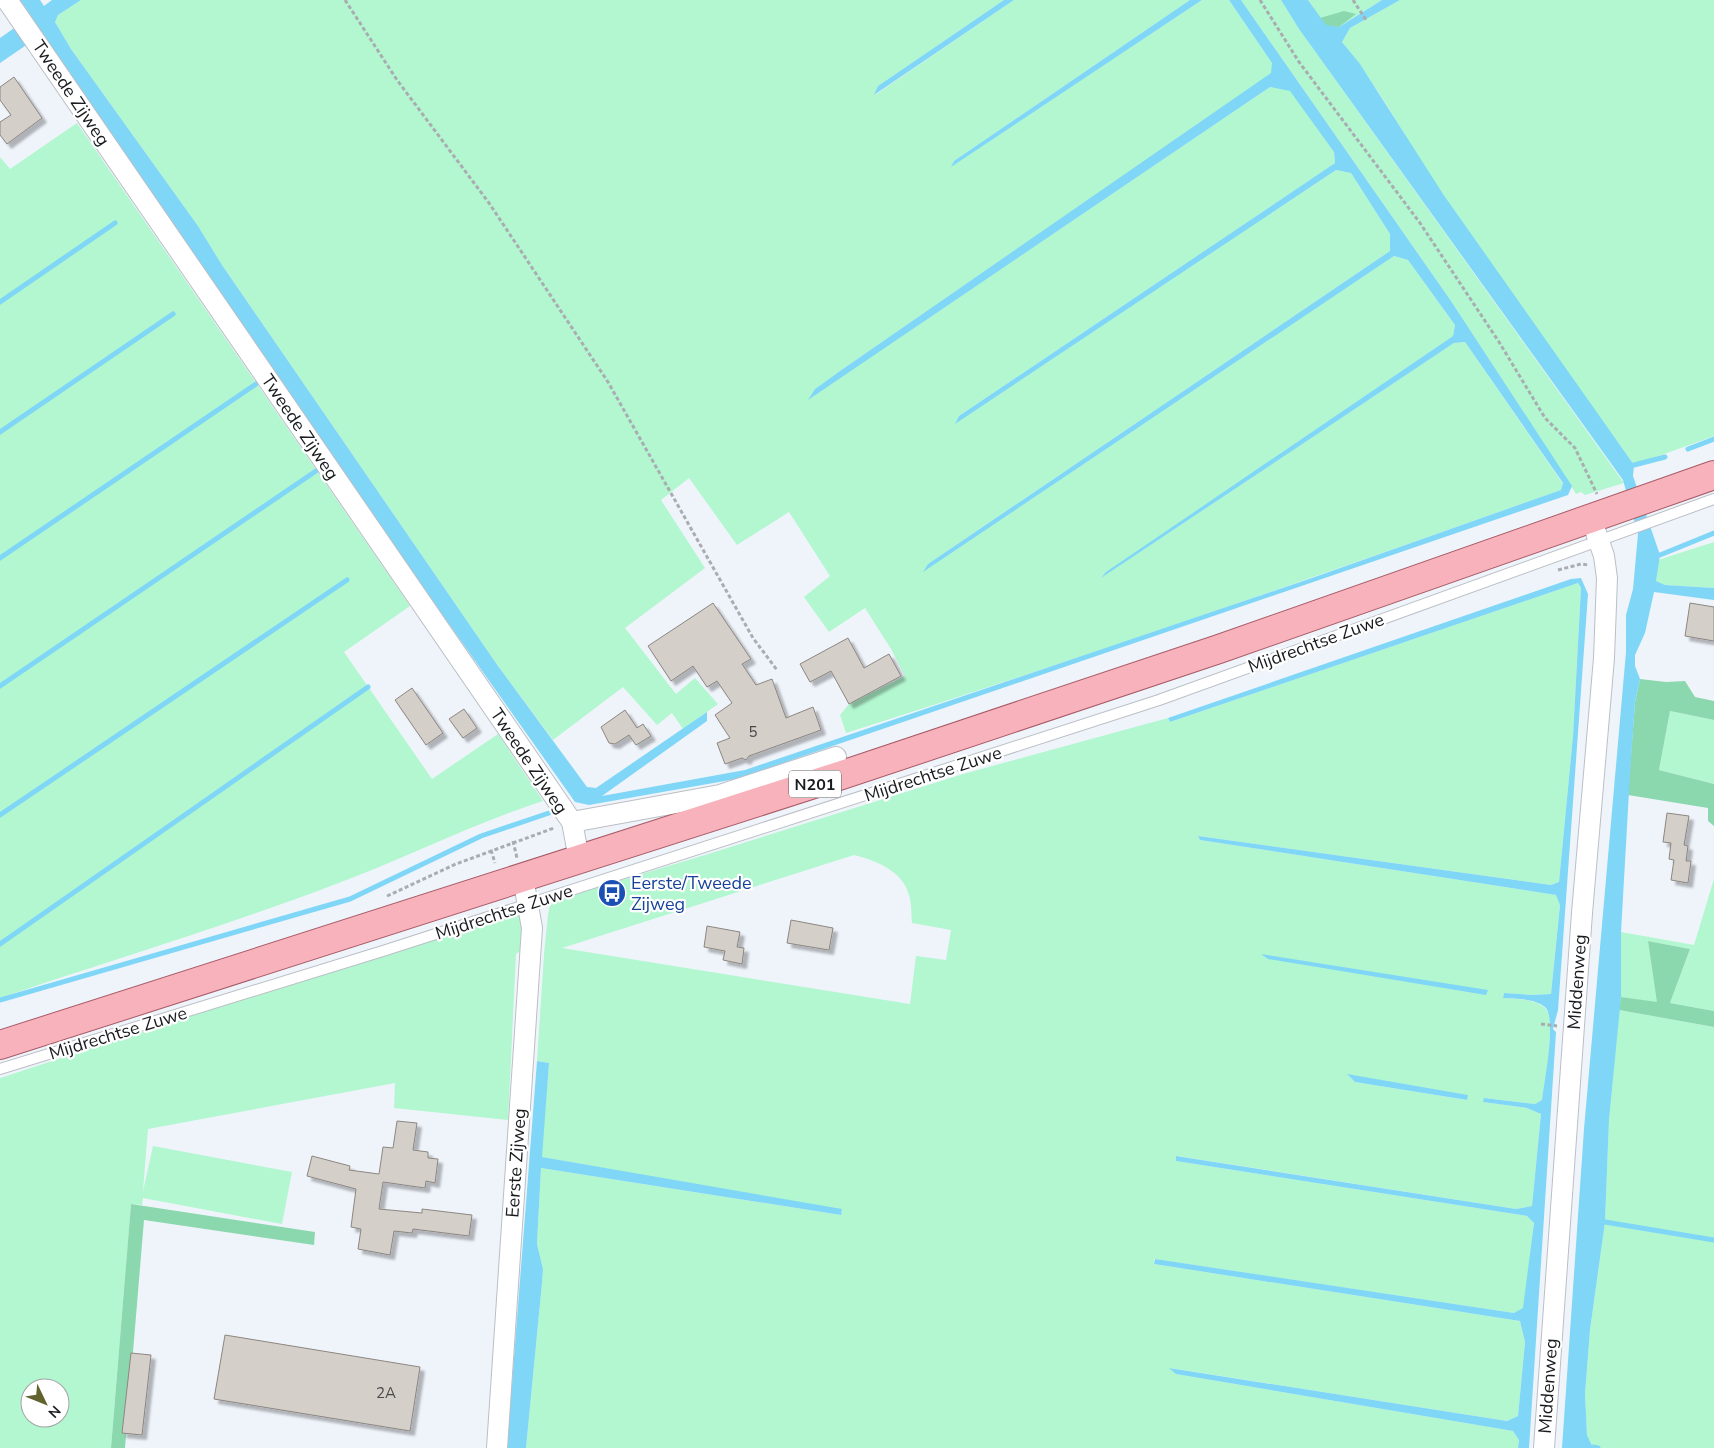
<svg xmlns="http://www.w3.org/2000/svg" width="1714" height="1448" font-family="'Nunito Sans',sans-serif">
<style>
.green{fill:#b2f7d0;fill-rule:evenodd}
.forest{fill:#8cd8ae}
.water{fill:#7fd6f6}
.lines{fill:none;stroke-linecap:round;stroke-linejoin:round}
.stream{stroke:#7fd6f6;stroke-width:5}
.building{fill:#d5cfc9;stroke:#8c8681;filter:url(#shadow)}
.service-casing{stroke:#bbbfc6;stroke-width:12}
.minor-casing{stroke:#bbbfc6;stroke-width:22}
.primary-casing{stroke:#a75b66;stroke-width:30}
.path{stroke:#a9adb2;stroke-width:3;stroke-dasharray:4 2.5;stroke-linecap:butt}
.service{stroke:#fff;stroke-width:10}
.minor{stroke:#fff;stroke-width:20}
.primary{stroke:#f8b2bb;stroke-width:28}
.labels{text-anchor:middle;stroke-width:4.5;stroke-linejoin:round;paint-order:stroke}
.number-label{font-size:15px;fill:#484849}
.shield{fill:#fff;stroke:#5e5f62;stroke-width:1}
.shield-label{font-size:16px;font-weight:bold;fill:#191b1e}
.street-label{font-size:18px;fill:#191b1e;stroke:#fff}
.transit-label{font-size:18px;fill:#164399;stroke:#fff;text-anchor:start}
</style>
<defs>
<filter id="shadow"><feDropShadow dx="4.5" dy="4.5" stdDeviation="1" flood-color="#0004"/></filter>
</defs>
<rect width="100%" height="100%" fill="#eff4fb"/>
<!-- green -->
<path class="green" d="M 81,0 L 1004,0 L 878,86 L 875,95 L 1014,0 L 1190,0 L 954,161 L 952,166 L 1202,0 L 1229,0 L 1272,63 L 1272,73 L 840,371 L 815,389 L 809,399 L 1270,87 L 1290,90 L 1334,152 L 1335,163 L 959,416 L 956,423 L 1336,170 L 1351,173 L 1390,234 L 1390,251 L 928,564 L 924,571 L 1394,256 L 1408,260 L 1455,325 L 1453,336 L 1107,572 L 1102,577 L 1454,343 L 1465,342 L 1563,484 L 1561,490 C 1323,574 1086,657 846,733 L 840,715 L 849,704 L 905,676 L 891,649 L 865,608 L 829,632 L 804,597 L 830,576 L 789,512 L 737,545 L 689,478 L 661,500 L 705,568 L 625,628 L 676,694 L 695,678 L 718,704 L 683,729 L 672,713 L 657,725 L 623,687 L 553,740 L 498,666 L 222,265 L 198,226 L 71,49 L 55,22 L 58,15 Z
M 1241,0 L 1281,0 L 1299,29 L 1624,483 L 1585,495 L 1581,492 L 1576,494 L 1451,301 Z
M 1308,0 L 1382,0 L 1339,27 L 1326,26 Z
M 1400,0 L 1714,0 L 1714,436 L 1634,465 C 1569,375 1506,284 1442,193 C 1408,143 1380,88 1342,42 L 1350,28 Z
M 77,123 L 410,606 L 344,652 L 432,779 L 498,734 L 543,801 C 472,824 406,858 336,884 C 226,926 112,960 0,998 L 0,157 L 10,169 Z
M 1714,542 L 1714,588 L 1665,585 L 1656,581 L 1658,560 Z
M 1578,583 L 1581,588 L 1573,736 L 1559,882 L 1551,885 L 1198,836 L 1200,840 L 1556,895 L 1560,904 L 1551,994 L 1532,995 L 1504,993 L 1503,998 C 1516,999 1535,999 1545,1008 C 1557,1018 1544,1084 1542,1100 L 1535,1104 L 1485,1098 L 1483,1102 L 1527,1108 L 1541,1114 L 1532,1206 L 1516,1209 L 1177,1156 L 1176,1161 L 1527,1216 L 1534,1223 L 1524,1309 L 1514,1313 L 1154,1259 L 1154,1264 L 1520,1321 L 1525,1342 L 1518,1416 L 1507,1421 L 1170,1368 L 1176,1374 L 1513,1431 L 1519,1440 L 1518,1448 L 526,1448 L 542,1283 L 543,1269 L 537,1244 L 541,1168 L 841,1215 L 842,1210 L 541,1157 L 549,1063 L 537,1061 L 544,954 L 548,914 L 551,901 L 705,855 L 963,774 L 1168,718 L 1170,722 ZM 854,855 C 875,860 903,871 909,895 C 912,904 911,914 912,923 L 951,930 L 946,960 L 916,956 L 910,1004 L 562,948 ZM 1348,1075 L 1349,1075 L 1467,1095 L 1466,1100 L 1355,1082 Z
M 1670,711 L 1714,720 L 1714,784 L 1659,770 Z
M 1714,879 L 1714,1011 L 1670,1003 L 1690,949 L 1648,941 L 1658,1003 L 1621,997 L 1621,932 L 1694,945 Z
M 516,914 L 524,920 L 525,948 L 516,954 L 508,1120 L 394,1108 L 395,1083 L 148,1129 L 143,1191 L 153,1146 L 292,1172 L 282,1224 L 143,1198 L 142,1205 L 131,1204 L 111,1448 L 0,1448 L 0,1078 L 378,955 ZM 30,1388 L 60,1388 L 60,1418 L 30,1418 Z
M 1619,1010 L 1714,1027 L 1714,1448 L 1593,1448 L 1587,1435 L 1585,1394 L 1590,1330 L 1605,1222 L 1609,1120 Z"/>
<!-- forest -->
<path class="forest" d="M 1344,11 L 1356,14 L 1339,27 L 1326,26 L 1320,18 Z
M 1640,679 L 1666,682 L 1685,681 L 1695,697 L 1714,701 L 1714,720 L 1670,711 L 1659,770 L 1714,784 L 1714,826 L 1708,821 L 1708,808 L 1628,795 L 1635,702 Z
M 1648,941 L 1690,949 L 1670,1003 L 1714,1011 L 1714,1027 L 1619,1010 L 1621,997 L 1657,1002 Z
M 131,1204 L 315,1232 L 314,1245 L 144,1220 L 125,1448 L 111,1448 Z"/>
<!-- water -->
<path class="water" d="M 18,0 L 40,0 L 44,6 L 52,0 L 81,0 L 58,15 L 55,22 L 71,49 L 198,226 L 222,265 L 498,666 L 587,787 L 596,788 L 707,712 L 707,721 L 602,796 L 745,770 L 1309,579 L 1561,490 L 1563,483 L 1465,342 L 1454,343 L 1101,578 L 1106,572 L 1453,336 L 1455,325 L 1408,260 L 1394,256 L 923,572 L 928,564 L 1390,251 L 1390,234 L 1351,173 L 1336,170 L 955,424 L 959,416 L 1335,163 L 1334,152 L 1290,91 L 1270,87 L 808,400 L 815,389 L 840,371 L 1271,73 L 1272,63 L 1229,0 L 1241,0 L 1451,301 L 1572,486 L 1568,495 L 736,779 L 589,805 L 575,802 L 371,514 L 41,35 L 0,63 L 0,38 L 30,17 Z
M 1004,0 L 1014,0 L 874,95 L 878,86 Z
M 1190,0 L 1202,0 L 951,167 L 954,161 Z
M 1281,0 L 1308,0 L 1326,25 L 1339,27 L 1382,0 L 1400,0 L 1350,28 L 1342,42 L 1360,64 L 1443,194 L 1634,465 L 1633,476 L 1660,555 L 1656,581 L 1665,585 L 1714,588 L 1714,600 L 1654,592 L 1645,633 L 1635,655 L 1635,666 L 1640,679 L 1635,702 L 1630,774 L 1621,932 L 1621,997 L 1609,1120 L 1605,1222 L 1590,1330 L 1585,1394 L 1587,1435 L 1593,1448 L 1562,1448 L 1584,1129 L 1626,652 L 1626,615 L 1633,589 L 1638,534 L 1623,480 L 1299,29 Z
M 1581,578 L 1588,594 L 1558,1010 L 1553,1029 L 1556,1032 L 1529,1448 L 1518,1448 L 1519,1440 L 1513,1431 L 1176,1374 L 1169,1368 L 1507,1421 L 1518,1416 L 1525,1342 L 1520,1321 L 1154,1264 L 1155,1259 L 1514,1313 L 1523,1308 L 1534,1223 L 1527,1216 L 1176,1161 L 1176,1156 L 1516,1209 L 1532,1206 L 1541,1114 L 1527,1108 L 1483,1102 L 1484,1098 L 1535,1104 L 1542,1100 C 1544,1083 1557,1018 1545,1007 C 1534,998 1516,999 1503,998 L 1504,993 L 1532,995 L 1551,994 L 1560,905 L 1556,895 L 1200,840 L 1198,836 L 1551,885 L 1559,882 L 1573,736 L 1581,588 L 1578,583 L 1170,722 L 1168,718 L 1571,579 Z
M 1261,954 L 1488,990 L 1486,995 L 1268,959 Z
M 537,1061 L 549,1063 L 542,1157 L 842,1209 L 841,1215 L 541,1168 L 537,1244 L 543,1269 L 542,1283 L 526,1448 L 507,1448 Z
M 1347,1074 L 1468,1095 L 1467,1100 L 1355,1082 Z"/>
<g class="lines">
<!-- stream -->
<path class="stream" d="M 0,302 L 115,223
M 0,432 L 173,314
M 1688,449 L 1714,439
M 1634,465 L 1665,457
M 1660,555 L 1714,533
M 0,558 L 256,384
M 0,686 L 316,471
M 0,815 L 347,580
M 0,944 L 368,687
M 0,1000 L 350,899 L 481,836 L 549,813
M 1605,1222 L 1714,1240
M 1593,1447 L 1598,1448"/>
</g>
<!-- building -->
<path class="building" d="M 14,77 L 42,118 L 7,144 L 0,135 L 0,122 L 11,115 L 0,100 L 0,87 Z
M 713,603 L 751,659 L 742,664 L 756,685 L 772,679 L 786,718 L 813,707 L 821,730 L 749,756 L 746,760 L 742,758 L 725,764 L 717,743 L 730,738 L 715,715 L 732,703 L 717,681 L 707,687 L 693,666 L 671,681 L 648,646 Z
M 1690,603 L 1714,607 L 1714,641 L 1685,636 Z
M 848,638 L 864,668 L 889,654 L 901,676 L 849,704 L 831,671 L 810,682 L 800,664 Z
M 412,688 L 443,733 L 426,745 L 395,700 Z
M 464,709 L 477,728 L 463,738 L 449,719 Z
M 625,710 L 637,728 L 643,724 L 651,736 L 636,745 L 629,735 L 615,744 L 609,743 L 601,727 Z
M 1667,813 L 1689,816 L 1684,845 L 1688,846 L 1686,861 L 1691,861 L 1688,883 L 1671,880 L 1674,860 L 1669,859 L 1671,843 L 1663,842 Z
M 791,920 L 833,928 L 829,950 L 787,943 Z
M 707,926 L 740,932 L 737,947 L 744,948 L 742,964 L 723,960 L 725,951 L 704,947 Z
M 397,1121 L 417,1123 L 413,1150 L 428,1152 L 428,1158 L 438,1159 L 435,1183 L 426,1181 L 425,1188 L 383,1182 L 379,1209 L 422,1213 L 422,1209 L 472,1215 L 469,1236 L 413,1229 L 412,1233 L 394,1231 L 390,1255 L 358,1249 L 361,1229 L 351,1227 L 356,1189 L 307,1176 L 312,1156 L 350,1166 L 349,1170 L 379,1174 L 383,1147 L 393,1148 Z
M 225,1335 L 420,1367 L 410,1431 L 214,1399 Z
M 131,1353 L 151,1355 L 142,1435 L 122,1433 Z"/>
<g class="lines">
<defs>
<path id="service" d="M 0,1069 L 386,950 L 1159,700 L 1714,499"/>
<path id="minor" d="M 7,0 L 572,822 L 579,859
M 572,822 L 720,795 L 836,757
M 497,1448 L 532,928 L 523,878
M 1544,1448 L 1582,913 L 1604,658 L 1607,578 L 1604,556 L 1591,518"/>
<path id="primary" d="M 0,1045 L 842,775 L 1219,649 L 1714,475"/>
</defs>
<!-- service casing -->
<use href="#service" class="service-casing"/>
<!-- minor casing -->
<use href="#minor" class="minor-casing"/>
<!-- primary casing -->
<use href="#primary" class="primary-casing"/>
<!-- path -->
<path class="path" d="M 345,0 L 397,80 L 489,203 L 608,382 L 753,638 L 777,670
M 1260,0 L 1299,62 L 1420,223 L 1499,342 L 1545,418 L 1575,448 L 1597,494
M 1353,0 L 1366,20
M 1558,570 L 1581,564 L 1588,565
M 513,841 L 517,858
M 491,850 L 495,863
M 387,896 L 456,864 L 554,828
M 1541,1024 L 1557,1026"/>
<!-- service -->
<use href="#service" class="service"/>
<!-- minor -->
<use href="#minor" class="minor"/>
<!-- primary -->
<use href="#primary" class="primary"/>
</g>
<!-- icons -->
<defs>
<symbol id="bus-disc" viewBox="-11 -11 22 22"><circle r="9.5" fill="#1a4fb4" stroke="#fff"/><path d="M-5-6H5V4H4V6H2V4H-2V6H-4V4H-5ZM-3.5-4V0h7V-4ZM-3.5 1.2v1.5H-2V1.2ZM2 1.2v1.5H3.5V1.2Z" fill="#fff"/></symbol>
</defs>
<g fill-rule="evenodd">
<use href="#bus-disc" x="596" y="877" width="32" height="32"/>
</g>
<g class="labels">
<!-- number labels -->
<g class="number-label">
<text x="753" y="737">5</text>
<text x="386" y="1398">2A</text>
</g>
<!-- shield labels -->
<rect class="shield" x="789" y="770.5" width="52" height="27" rx="4"/>
<g class="shield-label">
<text x="815" y="790">N201</text>
</g>
<!-- street labels -->
<g class="street-label">
<text transform="translate(71 93) rotate(56)" y="6">Tweede Zijweg</text>
<text transform="translate(300 427) rotate(56)" y="6">Tweede Zijweg</text>
<text transform="translate(1316 643) rotate(-20)" y="6">Mijdrechtse Zuwe</text>
<text transform="translate(529 761) rotate(56)" y="6">Tweede Zijweg</text>
<text transform="translate(933 774) rotate(-18)" y="6">Mijdrechtse Zuwe</text>
<text transform="translate(504 912) rotate(-18)" y="6">Mijdrechtse Zuwe</text>
<text transform="translate(1577 982) rotate(-86)" y="6">Middenweg</text>
<text transform="translate(118 1033) rotate(-17)" y="6">Mijdrechtse Zuwe</text>
<text transform="translate(516 1163) rotate(-86)" y="6">Eerste Zijweg</text>
<text transform="translate(1548 1386) rotate(-86)" y="6">Middenweg</text>
</g>
<!-- transit labels -->
<g class="transit-label">
<text x="631" y="889">Eerste/Tweede<tspan x="631" dy="21">Zijweg</tspan></text>
</g>
</g>
<!-- north arrow -->
<g transform="translate(45 1403) rotate(133)"><circle r="24" fill="#ffffff" stroke="#a3a4a5"/>
<path d="M0-4L9 19L0 12L-9 19Z" fill="#62622f"/>
<text y="-8" font-size="14" font-weight="bold" text-anchor="middle" fill="#191b1e">N</text>
</g>
</svg>
